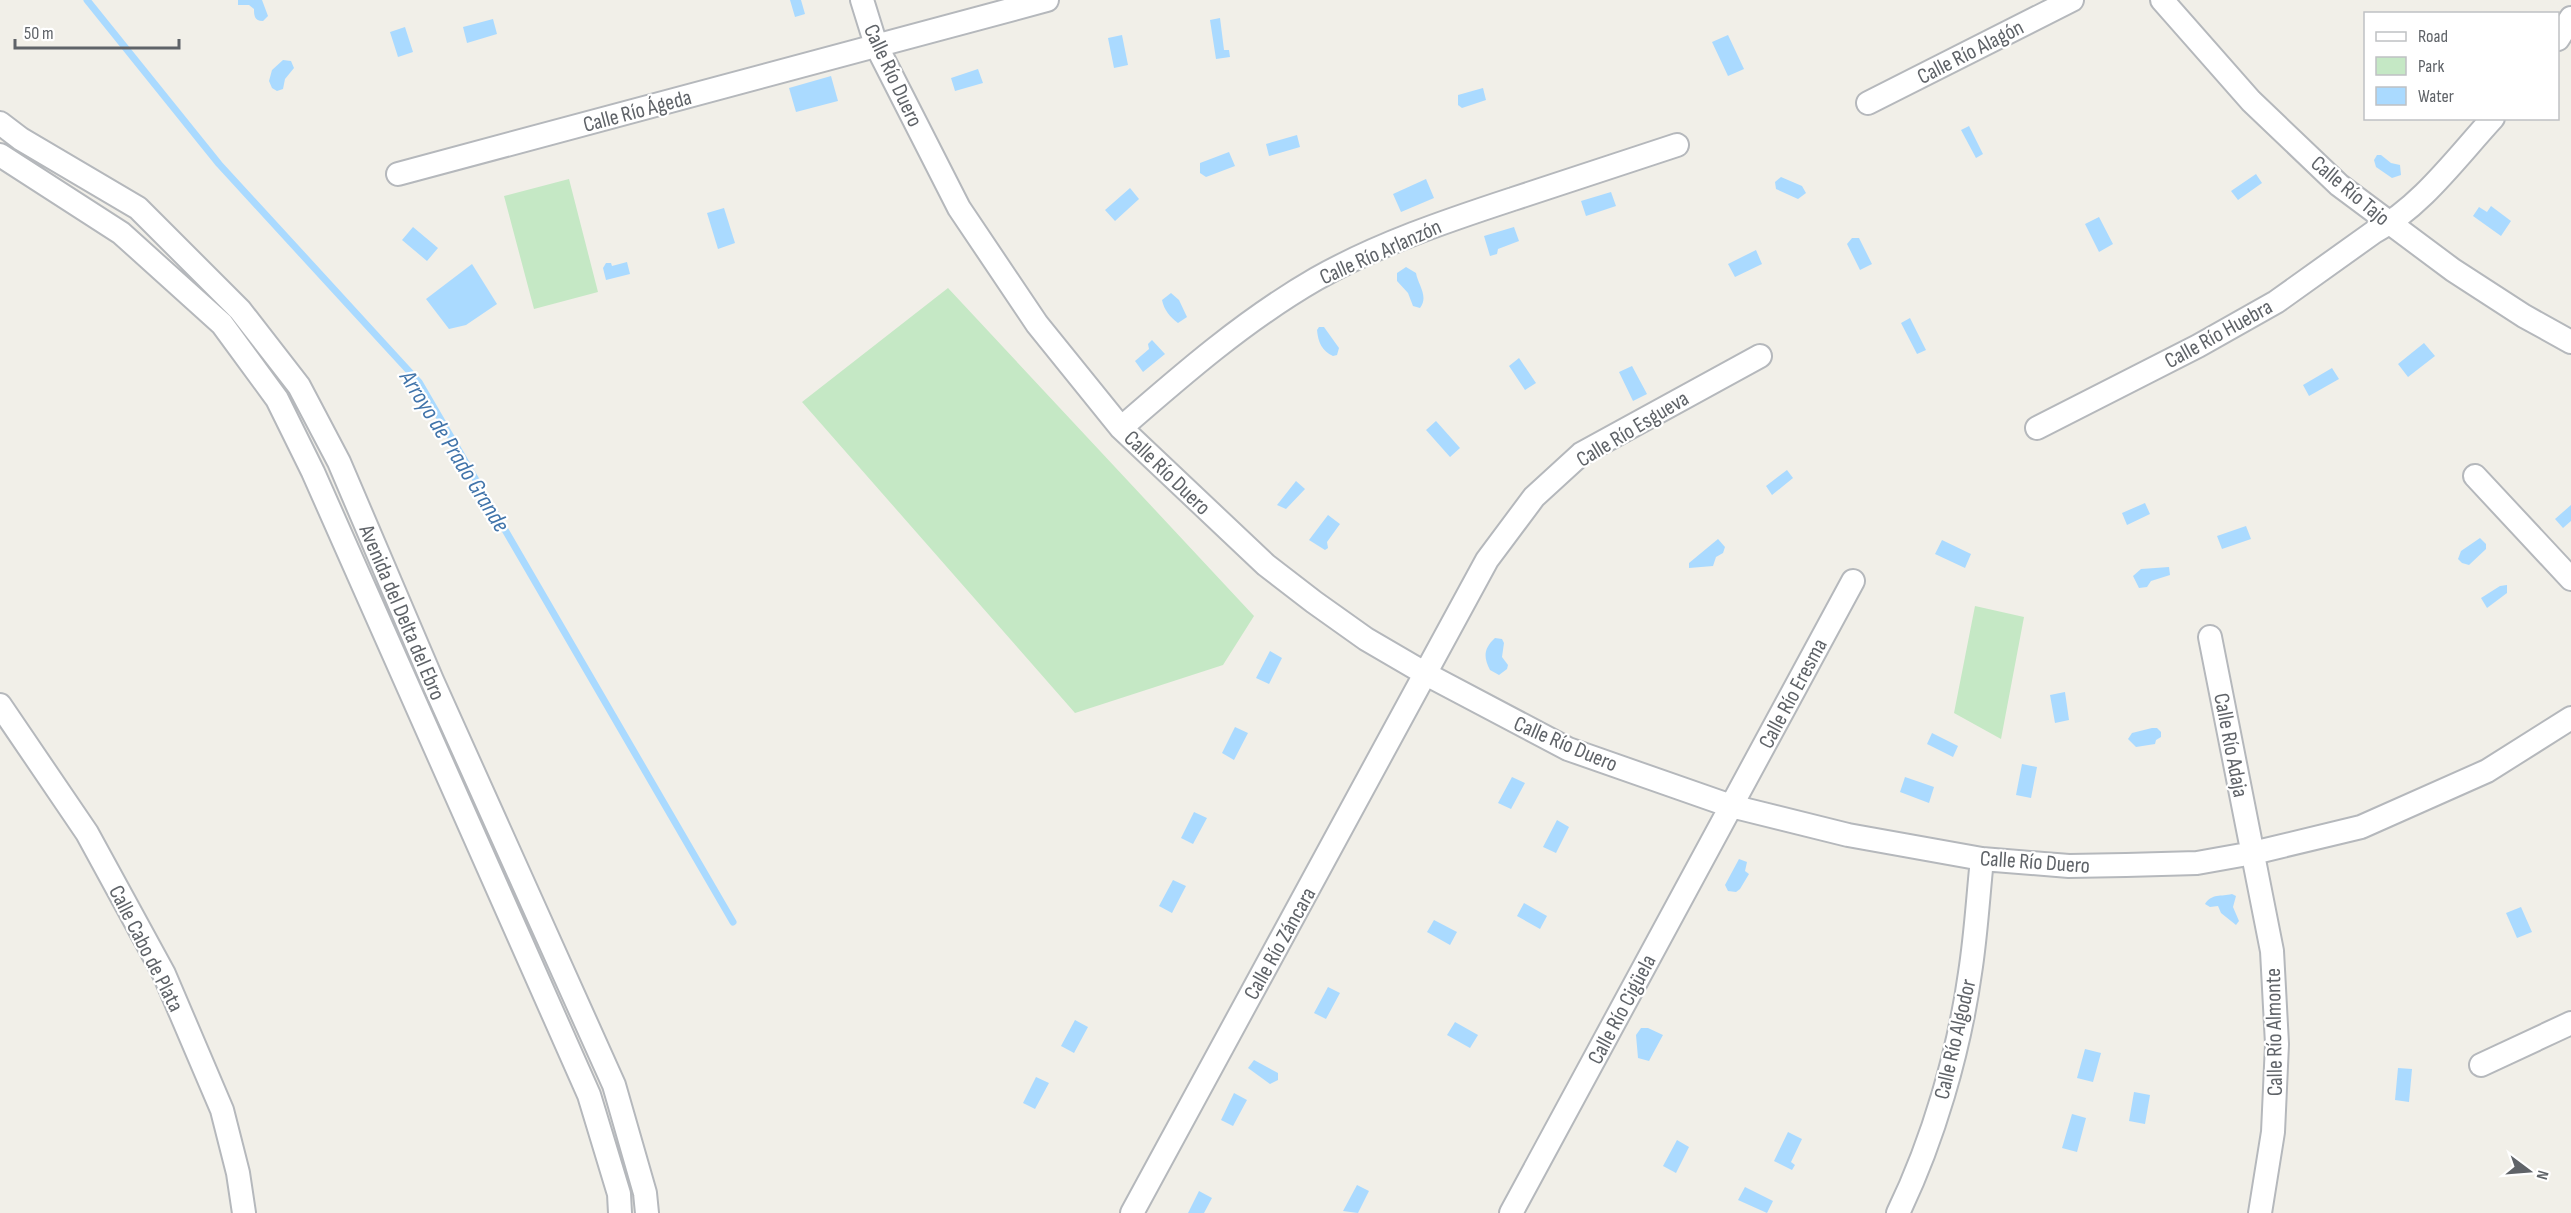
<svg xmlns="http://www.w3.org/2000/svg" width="2571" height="1213" font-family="'Sofia Sans Condensed',sans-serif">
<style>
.green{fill:#c5e8c5}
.water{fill:#aadaff}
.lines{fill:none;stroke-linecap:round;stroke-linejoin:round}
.stream{stroke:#aadaff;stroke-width:7}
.minor-casing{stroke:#b5b8bc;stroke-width:26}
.minor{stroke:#fff;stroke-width:22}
.labels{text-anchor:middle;stroke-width:4.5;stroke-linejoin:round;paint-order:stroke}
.street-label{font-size:22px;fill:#5f6368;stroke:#fff}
.water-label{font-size:24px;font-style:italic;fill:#4174aa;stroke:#fff}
</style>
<rect width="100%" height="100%" fill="#f1efe8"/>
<!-- green -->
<path class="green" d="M 569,179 L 598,292 L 534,309 L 504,196 Z
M 948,288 L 1254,616 L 1223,665 L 1075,713 L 802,402 Z
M 1975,606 L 2024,617 L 2001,739 L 1954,713 Z"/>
<!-- water -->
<path class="water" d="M 238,0 L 262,0 L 268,16 L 263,21 C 254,21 254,15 254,9 L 249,5 L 238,5 Z
M 790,0 L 801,0 L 805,14 L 795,17 Z
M 1220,18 L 1224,50 L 1229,50 L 1230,57 L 1216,59 L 1210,20 Z
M 493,19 L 497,34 L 467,43 L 463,27 Z
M 405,27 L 413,52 L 398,57 L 390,32 Z
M 1122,35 L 1128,65 L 1114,68 L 1108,38 Z
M 1728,35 L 1744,69 L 1728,76 L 1712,42 Z
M 283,60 L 291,61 L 294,68 L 285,79 L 283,89 L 277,91 L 272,88 L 269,81 L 272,70 Z
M 978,69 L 983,83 L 955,91 L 951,78 Z
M 831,76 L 838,101 L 796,112 L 789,88 Z
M 1483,88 L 1486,100 L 1462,108 L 1458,105 L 1458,95 Z
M 1969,126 L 1983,154 L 1976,158 L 1961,130 Z
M 1297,135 L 1300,147 L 1269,156 L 1266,144 Z
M 1229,152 L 1235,166 L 1206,177 L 1200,173 L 1200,163 Z
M 2377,155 L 2381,155 L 2391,163 L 2400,165 L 2401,175 L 2392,178 L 2376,167 L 2374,160 Z
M 2256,174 L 2262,183 L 2238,200 L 2231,191 Z
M 1781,177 L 1802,186 L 1806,193 L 1798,199 L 1776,189 L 1775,182 Z
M 1426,179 L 1434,198 L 1401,212 L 1393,194 Z
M 1130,188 L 1139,199 L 1115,221 L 1105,210 Z
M 1611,192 L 1616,206 L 1586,216 L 1581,201 Z
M 2491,206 L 2511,221 L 2501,236 L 2473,216 L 2479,207 L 2487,212 Z
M 724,208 L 735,243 L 718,249 L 707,213 Z
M 2099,217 L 2113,244 L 2099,252 L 2085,224 Z
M 413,227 L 438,248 L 427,261 L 402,240 Z
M 1514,227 L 1519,241 L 1498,249 L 1497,254 L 1490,256 L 1484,236 Z
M 1852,238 L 1859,238 L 1872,264 L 1860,270 L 1847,244 Z
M 1756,250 L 1762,264 L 1735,277 L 1728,264 Z
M 627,262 L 630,274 L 606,280 L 603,268 L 606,263 L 611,263 L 612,266 Z
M 472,264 L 497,304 L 466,325 L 449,329 L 426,299 Z
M 1406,267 L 1416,273 C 1418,285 1429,296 1420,308 L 1413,306 L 1408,293 L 1397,281 L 1397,273 Z
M 1171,293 L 1179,300 L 1187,317 L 1178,323 C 1170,317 1164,310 1162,300 Z
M 1910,318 L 1926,350 L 1917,354 L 1901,323 Z
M 1319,327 L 1324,327 L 1339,348 L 1337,355 L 1333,356 C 1322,351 1318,342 1317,330 Z
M 1152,340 L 1165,354 L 1143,372 L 1135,361 L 1149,349 L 1148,344 Z
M 2424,343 L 2435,356 L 2408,377 L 2398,364 Z
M 1519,358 L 1536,383 L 1525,390 L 1509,366 Z
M 1632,366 L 1647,394 L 1633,401 L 1619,372 Z
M 2332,368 L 2339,379 L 2309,396 L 2303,385 Z
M 1436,421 L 1460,448 L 1450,457 L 1426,430 Z
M 1787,470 L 1793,478 L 1772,495 L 1766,486 Z
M 1296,481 L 1305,489 L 1286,509 L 1277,505 Z
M 2145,503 L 2150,514 L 2127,525 L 2122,513 Z
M 2571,505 L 2571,521 L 2563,528 L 2555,519 Z
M 1328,515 L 1340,524 L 1327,542 L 1328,548 L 1325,550 L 1309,540 Z
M 2246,526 L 2251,539 L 2222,549 L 2217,536 Z
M 2480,538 L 2486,544 L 2486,549 L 2469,565 L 2462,563 L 2458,559 L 2461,551 Z
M 1718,539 L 1725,547 L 1723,553 L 1716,557 L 1713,566 L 1689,568 L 1689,563 Z
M 1942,540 L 1971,554 L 1965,568 L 1935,554 Z
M 2169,567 L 2170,575 L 2151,581 L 2147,587 L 2139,588 L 2133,576 L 2141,569 Z
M 2507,585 L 2507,593 L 2487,608 L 2481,598 L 2500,586 Z
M 1495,638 L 1502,639 L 1504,643 L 1502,657 L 1508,665 L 1507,669 L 1499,675 L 1490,670 C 1483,657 1484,648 1495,638 Z
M 1270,651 L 1282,658 L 1269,684 L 1256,678 Z
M 2065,692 L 2069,720 L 2055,723 L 2050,695 Z
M 1235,727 L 1248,733 L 1234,760 L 1222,753 Z
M 2152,728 L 2157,728 L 2161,732 L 2161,737 L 2156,740 L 2155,744 L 2136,747 L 2128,739 L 2132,733 Z
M 1932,733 L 1958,746 L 1953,757 L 1927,744 Z
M 2022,764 L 2037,767 L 2031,798 L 2016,795 Z
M 1512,777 L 1525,783 L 1511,809 L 1498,803 Z
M 1905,777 L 1934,787 L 1929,803 L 1900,792 Z
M 1194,812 L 1207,818 L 1193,844 L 1181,838 Z
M 1557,820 L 1569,827 L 1556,853 L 1543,847 Z
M 1739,859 L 1747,862 L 1745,871 L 1749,874 L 1740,889 L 1736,892 L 1728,891 L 1725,885 Z
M 1173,880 L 1186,886 L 1172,913 L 1159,906 Z
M 2232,894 L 2236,896 L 2233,907 L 2239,921 L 2236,925 L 2221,913 L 2218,906 L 2210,907 L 2205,904 C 2212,893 2221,897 2232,894 Z
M 1524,903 L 1547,916 L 1540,929 L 1517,916 Z
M 2521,907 L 2532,932 L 2517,938 L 2506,913 Z
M 1434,920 L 1457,932 L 1450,945 L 1427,932 Z
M 1328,987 L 1340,993 L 1326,1019 L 1314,1013 Z
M 1075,1020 L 1088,1027 L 1074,1053 L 1061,1046 Z
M 1455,1022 L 1478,1035 L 1470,1048 L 1447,1035 Z
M 1641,1028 L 1648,1028 L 1663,1035 L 1649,1061 L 1638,1058 L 1636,1035 Z
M 2085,1049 L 2101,1053 L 2093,1082 L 2077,1078 Z
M 1254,1060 L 1278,1073 L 1278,1080 L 1270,1084 L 1248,1068 Z
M 2398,1068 L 2412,1069 L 2409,1102 L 2395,1100 Z
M 1036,1077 L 1049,1083 L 1035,1109 L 1023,1103 Z
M 2134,1092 L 2150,1095 L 2145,1124 L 2129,1121 Z
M 1234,1093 L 1247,1100 L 1233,1126 L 1221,1120 Z
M 2072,1114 L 2086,1118 L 2077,1152 L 2062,1148 Z
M 1788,1132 L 1802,1139 L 1791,1162 L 1795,1165 L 1792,1170 L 1774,1161 Z
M 1677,1140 L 1689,1147 L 1676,1173 L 1663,1166 Z
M 1357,1185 L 1369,1191 L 1358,1213 L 1343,1211 Z
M 1745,1187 L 1773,1201 L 1767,1213 L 1738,1200 Z
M 1199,1191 L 1212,1198 L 1204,1213 L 1188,1213 Z"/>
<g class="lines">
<!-- stream -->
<path class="stream" d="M 87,0 L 219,164 L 419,382 L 733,922"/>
<defs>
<path id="minor" d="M 862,0 L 876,45 L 959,208 L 1037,324 L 1121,428 L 1266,565 L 1314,602 L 1366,639 L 1426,674 L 1568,749 L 1731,806 L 1848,835 L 1982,859 L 2069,866 L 2126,865 L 2197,863 L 2253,853 L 2361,827 L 2487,771 L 2571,718
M 2162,0 L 2251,101 L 2339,185 L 2453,270 L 2524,316 L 2571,342
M 2558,39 L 2571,18
M 1868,103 L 2072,0
M 0,123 L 21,139 L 138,208 L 240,310 L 299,386 L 339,462 L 432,680 L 614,1085 L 645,1193 L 647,1213
M 0,155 L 121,233 L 222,324 L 277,399 L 313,472 L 589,1095 L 619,1194 L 620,1213
M 398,174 L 1047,0
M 1121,428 C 1183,374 1245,320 1316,279 C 1378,244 1446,221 1513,199 C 1568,181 1623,163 1677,145
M 2037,428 L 2198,346 L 2276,302 L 2374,232 C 2421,207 2457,157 2493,118
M 2475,476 L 2571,579
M 2210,637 L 2272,951 L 2277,1044 L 2273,1132 L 2260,1213
M 0,705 L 87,833 L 164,974 L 222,1110 L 238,1173 L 244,1213
M 2481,1065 L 2571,1023
M 1132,1213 L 1487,560 L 1534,497 L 1581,454 L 1760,356
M 1511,1213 L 1853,581
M 1898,1213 C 1933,1141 1959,1052 1970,973 C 1976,935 1978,897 1982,859"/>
</defs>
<!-- minor casing -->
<use href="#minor" class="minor-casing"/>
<!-- minor -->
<use href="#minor" class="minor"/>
</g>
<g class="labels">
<!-- street labels -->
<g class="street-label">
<text transform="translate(1970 51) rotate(-27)" y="8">Calle Río Alagón</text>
<text transform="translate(894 75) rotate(65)" y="8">Calle Río Duero</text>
<text transform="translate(637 110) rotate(-15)" y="8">Calle Río Ágeda</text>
<text transform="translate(2351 190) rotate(40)" y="8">Calle Río Tajo</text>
<text transform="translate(1380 251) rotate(-24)" y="8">Calle Río Arlanzón</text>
<text transform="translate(2218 333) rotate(-29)" y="8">Calle Río Huebra</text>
<text transform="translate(1632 428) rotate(-31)" y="8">Calle Río Esgueva</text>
<text transform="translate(1168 472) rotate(44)" y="8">Calle Río Duero</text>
<text transform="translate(403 612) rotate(67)" y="8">Avenida del Delta del Ebro</text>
<text transform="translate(1792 693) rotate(-62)" y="8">Calle Río Eresma</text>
<text transform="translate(1566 743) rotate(23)" y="8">Calle Río Duero</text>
<text transform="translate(2232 745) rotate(79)" y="8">Calle Río Adaja</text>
<text transform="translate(2035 861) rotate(4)" y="8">Calle Río Duero</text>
<text transform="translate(1279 943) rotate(-61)" y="8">Calle Río Záncara</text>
<text transform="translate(147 948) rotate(63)" y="8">Calle Cabo de Plata</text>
<text transform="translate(1621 1009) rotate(-62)" y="8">Calle Río Cigüela</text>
<text transform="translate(2273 1032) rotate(-91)" y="8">Calle Río Almonte</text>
<text transform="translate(1954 1039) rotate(-77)" y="8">Calle Río Algodor</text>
</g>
<!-- water labels -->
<g class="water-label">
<text transform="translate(455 451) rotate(58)" y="8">Arroyo de Prado Grande</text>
</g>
</g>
<!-- legend -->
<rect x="2364" y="12" width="195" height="108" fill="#ffffff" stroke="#bfc1c3" stroke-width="1.5"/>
<rect x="2376" y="32" width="30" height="9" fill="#ffffff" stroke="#bfc1c3" stroke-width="1.5"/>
<text x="2418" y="42" font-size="18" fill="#5f6368">Road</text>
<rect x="2376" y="57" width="30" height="18" fill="#c5e8c5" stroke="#bfc1c3" stroke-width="1.5"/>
<text x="2418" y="72" font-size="18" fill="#5f6368">Park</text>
<rect x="2376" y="87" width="30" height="18" fill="#aadaff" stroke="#bfc1c3" stroke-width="1.5"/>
<text x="2418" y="102" font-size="18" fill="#5f6368">Water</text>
<!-- north arrow -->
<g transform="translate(2529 1171) rotate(106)" stroke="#ffffff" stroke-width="4.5" paint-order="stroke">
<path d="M0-4.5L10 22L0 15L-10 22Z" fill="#5f6368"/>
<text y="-9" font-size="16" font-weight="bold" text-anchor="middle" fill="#5f6368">N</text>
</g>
<!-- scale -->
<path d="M15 39v9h164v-9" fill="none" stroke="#5f6368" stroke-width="3"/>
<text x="24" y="39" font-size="18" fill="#5f6368" stroke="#ffffff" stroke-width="4.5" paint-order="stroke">50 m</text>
</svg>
